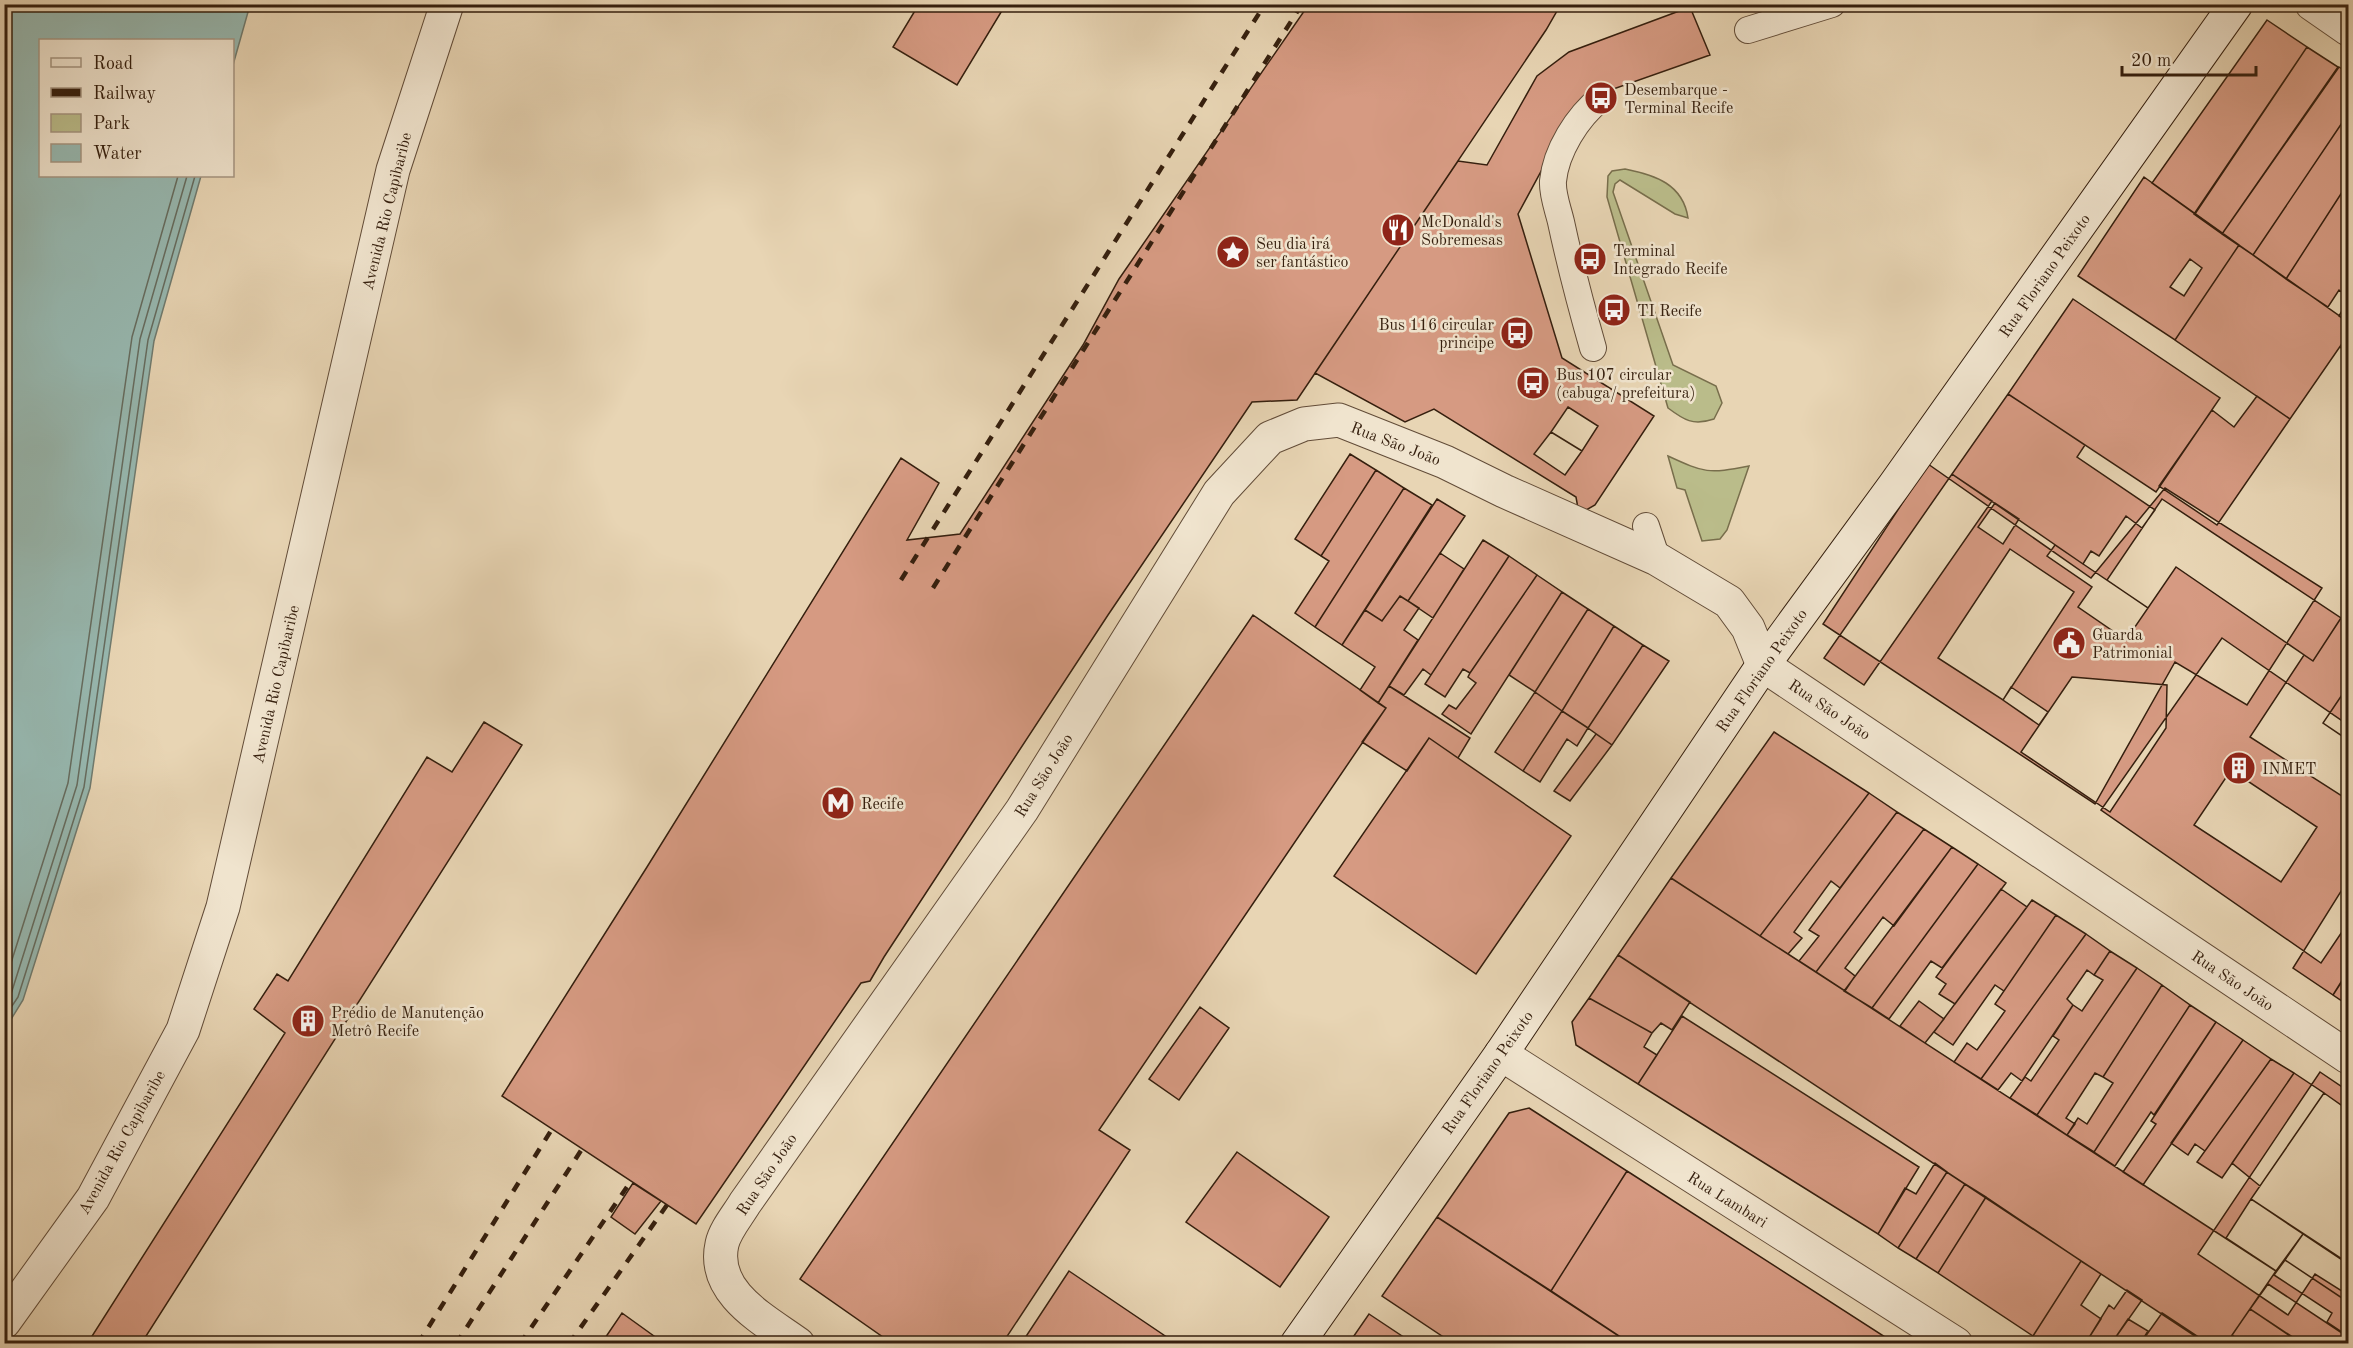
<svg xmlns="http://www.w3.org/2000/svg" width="2353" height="1348" font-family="'Old Standard TT',serif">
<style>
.green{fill:#babc8a;stroke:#786e4c;stroke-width:1.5}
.water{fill:#97b8b0;stroke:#707b6f;stroke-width:1.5}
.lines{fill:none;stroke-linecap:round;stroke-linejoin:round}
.shore{stroke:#666c5f;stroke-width:1.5}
.building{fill:#d69a82;stroke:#351f0e;stroke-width:1.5;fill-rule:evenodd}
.service-casing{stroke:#624c38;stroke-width:28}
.minor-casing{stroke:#624c38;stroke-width:35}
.tertiary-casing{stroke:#624c38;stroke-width:35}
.secondary-casing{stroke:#351f0e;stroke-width:35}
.service{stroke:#f0e4ce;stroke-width:26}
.minor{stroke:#f0e4ce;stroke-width:33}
.tertiary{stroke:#f0e4ce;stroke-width:33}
.secondary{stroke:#f0e4ce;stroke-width:33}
.rail{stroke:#351f0e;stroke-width:4.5;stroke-dasharray:10 10;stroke-linecap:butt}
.labels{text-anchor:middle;stroke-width:5;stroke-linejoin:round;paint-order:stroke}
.poi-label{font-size:16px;fill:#351f0e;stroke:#f0e4ce;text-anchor:start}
.street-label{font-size:16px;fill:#351f0e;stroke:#f0e4ce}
</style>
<rect width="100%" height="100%" fill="#e8d5b4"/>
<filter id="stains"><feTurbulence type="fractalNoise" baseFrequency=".00333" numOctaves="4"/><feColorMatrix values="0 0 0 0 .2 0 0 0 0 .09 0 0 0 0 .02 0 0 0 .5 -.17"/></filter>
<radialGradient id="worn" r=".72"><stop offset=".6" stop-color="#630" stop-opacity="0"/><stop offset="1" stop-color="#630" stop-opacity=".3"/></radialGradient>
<!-- green -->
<path class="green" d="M 1625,169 C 1655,175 1683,184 1688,218 L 1675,214 L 1620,180 L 1615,184 L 1613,192 L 1673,365 L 1716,386 L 1722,403 L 1714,419 C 1693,426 1684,420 1668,408 L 1607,197 L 1608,176 L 1612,171 Z
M 1668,456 C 1705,473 1708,474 1749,466 L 1727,530 L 1720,539 L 1702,541 L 1685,490 L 1677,488 Z"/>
<!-- water -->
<path class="water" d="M 5,4 L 250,5 L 233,65 L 232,40 L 40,40 L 40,176 L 201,176 L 154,341 L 90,788 L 23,1000 L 5,1029 Z"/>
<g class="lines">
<!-- shore -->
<path class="shore" d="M 4,985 L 68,783 L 132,337 L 178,176
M 4,1004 L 11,994 L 77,785 L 140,339 L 187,176
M 4,1018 L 18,997 L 84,787 L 148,340 L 195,176"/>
</g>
<!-- building -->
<path class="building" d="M 919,4 L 1006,4 L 957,85 L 893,47 Z
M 1309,4 L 1561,4 L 1546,30 L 1297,400 L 1252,402 L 1108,615 L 884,957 L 870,981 L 861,983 L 696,1224 L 502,1096 L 647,867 L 901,458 L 939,483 L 907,540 L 960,534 L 1083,345 L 1119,279 Z
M 1690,7 L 1710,55 L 1579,101 L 1518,214 L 1562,358 L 1654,416 L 1595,505 L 1579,514 L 1576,497 L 1434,409 L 1405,422 L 1315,373 L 1458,161 L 1487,165 L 1537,76 L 1569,52 Z
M 2267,20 L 2307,47 L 2195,214 L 2152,183 Z
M 2307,47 L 2338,67 L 2222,234 L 2194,214 Z
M 2339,67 L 2348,73 L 2348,114 L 2253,255 L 2222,234 Z
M 2348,114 L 2348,183 L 2286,279 L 2253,255 Z
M 2144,177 L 2239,245 L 2175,340 L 2078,276 ZM 2190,259 L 2202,268 L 2184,296 L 2170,287 Z
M 2348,183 L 2348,297 L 2339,290 L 2328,307 L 2286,279 Z
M 2239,245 L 2348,322 L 2348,335 L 2290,419 L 2175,340 Z
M 2073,299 L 2220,398 L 2156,492 L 2008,394 Z
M 2348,300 L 2348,322 L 2339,316 Z
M 2348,334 L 2348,353 L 2340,347 Z
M 2008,394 L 2085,445 L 2077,457 L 2155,510 L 2142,528 L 2126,516 L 2099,556 L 2091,551 L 2083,564 L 1952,474 Z
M 2257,396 L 2290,419 L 2217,525 L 2159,486 L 2212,410 L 2234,427 Z
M 1568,407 L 1598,426 L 1582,451 L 1551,432 Z
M 1551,432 L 1582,451 L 1565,475 L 1534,454 Z
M 1350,454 L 1376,470 L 1321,556 L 1295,539 Z
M 1928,464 L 2091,578 L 2165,488 L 2322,588 L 2247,705 L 2175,662 L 2095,804 L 1823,624 Z
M 1376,470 L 1404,488 L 1315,627 L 1295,613 L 1329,561 L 1321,556 Z
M 1952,474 L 1992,501 L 1864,685 L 1824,658 Z
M 1404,488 L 1432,505 L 1342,645 L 1315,627 Z
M 1437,499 L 1465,516 L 1408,601 L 1400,596 L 1382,621 L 1365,610 Z
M 2162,499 L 2341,618 L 2313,661 L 2176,567 L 2148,608 L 2107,580 Z
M 1995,503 L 2019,519 L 2003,544 L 1978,527 Z
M 1483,540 L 1509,556 L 1431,675 L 1423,669 L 1404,695 L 1389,686 Z
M 2055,545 L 2148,608 L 2126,640 L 2078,607 L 2092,587 L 2047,556 Z
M 2010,549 L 2074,592 L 2003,700 L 1938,658 Z
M 1440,553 L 1464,569 L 1433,618 L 1408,601 Z
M 1509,556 L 1537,575 L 1470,673 L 1463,669 L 1445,697 L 1425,684 Z
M 1537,575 L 1562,592 L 1471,734 L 1442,714 L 1449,705 L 1456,709 L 1476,683 L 1468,677 L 1470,673 Z
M 1562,592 L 1588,609 L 1535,692 L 1509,675 Z
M 1400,596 L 1419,608 L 1404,630 L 1418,640 L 1378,703 L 1360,690 L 1375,667 L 1342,645 L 1365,610 L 1382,621 Z
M 1588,609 L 1614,626 L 1562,711 L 1535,692 Z
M 1253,615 L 1386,708 L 1099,1130 L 1130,1150 L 1002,1344 L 893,1344 L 800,1279 Z
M 2341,618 L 2348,624 L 2348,686 L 2323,723 L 2348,740 L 2348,800 L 2250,737 L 2304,655 L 2313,661 Z
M 1614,626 L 1643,645 L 1588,728 L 1562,711 Z
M 2222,638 L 2348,725 L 2348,923 L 2321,963 L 2101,810 Z
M 1643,645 L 1669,661 L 1612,745 L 1588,728 Z
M 2072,677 L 2167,685 L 2166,728 L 2110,812 L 2021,752 Z
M 1389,686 L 1470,738 L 1458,758 L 1429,738 L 1407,771 L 1362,742 L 1386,708 L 1378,703 Z
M 2348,686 L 2348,740 L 2323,723 Z
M 2011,687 L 2048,712 L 2039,725 L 2003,700 Z
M 1535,692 L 1562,711 L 1523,771 L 1495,752 Z
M 1562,711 L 1588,728 L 1577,746 L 1567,739 L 1540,782 L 1523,771 Z
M 484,722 L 522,745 L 141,1344 L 87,1344 L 285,1033 L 254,1009 L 277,974 L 288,981 L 427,757 L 452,772 Z
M 1774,732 L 1869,793 L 1760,936 L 1671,878 Z
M 1596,734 L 1612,745 L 1570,801 L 1554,791 Z
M 1429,738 L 1571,836 L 1476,974 L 1334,876 Z
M 2231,770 L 2317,827 L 2281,882 L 2194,825 Z
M 1869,793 L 1897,812 L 1840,888 L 1831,881 L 1794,932 L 1802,938 L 1788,954 L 1760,936 Z
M 1897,812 L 1924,829 L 1816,972 L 1799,961 L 1819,936 L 1809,930 Z
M 1924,829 L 1952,847 L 1894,926 L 1883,917 L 1845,968 L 1855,976 L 1845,991 L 1816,972 Z
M 1952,847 L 1978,864 L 1872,1008 L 1844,991 Z
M 1978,864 L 2006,883 L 1942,968 L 1931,961 L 1889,1019 L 1872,1008 Z
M 1671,878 L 2276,1271 L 2226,1344 L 2207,1344 L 1618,955 Z
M 2348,880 L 2348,971 L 2333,995 L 2293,968 Z
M 2001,889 L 2027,907 L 1955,1004 L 1939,994 L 1946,984 L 1936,977 Z
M 2032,900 L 2056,915 L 2004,991 L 1995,985 L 1953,1045 L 1934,1032 Z
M 2056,915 L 2086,934 L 1981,1079 L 1954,1062 L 1967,1043 L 1977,1050 L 2005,1011 L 1995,1004 Z
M 2086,934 L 2110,951 L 2094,975 L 2087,970 L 2067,999 L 2073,1005 L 2022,1081 L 2011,1073 L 1998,1090 L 1981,1079 Z
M 2110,951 L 2137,968 L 2037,1115 L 2010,1098 L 2025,1077 L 2031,1081 L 2059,1040 L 2053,1036 L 2073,1005 L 2082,1011 L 2103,980 L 2094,975 Z
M 1618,955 L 1690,1002 L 1672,1030 L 1661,1023 L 1652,1033 L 1589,998 Z
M 2137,968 L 2162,985 L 2103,1077 L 2095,1073 L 2066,1118 L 2075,1124 L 2067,1135 L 2037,1115 Z
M 2348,972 L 2348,1005 L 2333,995 Z
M 2162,985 L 2190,1005 L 2094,1152 L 2067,1135 L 2078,1118 L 2087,1124 L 2113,1083 L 2103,1077 Z
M 1589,998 L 1652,1033 L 1644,1047 L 1657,1055 L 1638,1084 L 1576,1045 L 1572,1022 Z
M 1919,1001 L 1944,1019 L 1925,1043 L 1900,1026 Z
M 2190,1005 L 2216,1022 L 2154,1115 L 2151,1112 L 2115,1166 L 2094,1152 Z
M 1200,1007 L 1229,1028 L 1179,1100 L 1149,1079 Z
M 1682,1016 L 1919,1167 L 1878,1234 L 1638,1084 Z
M 2216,1022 L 2243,1040 L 2143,1185 L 2123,1172 L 2156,1124 L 2151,1121 Z
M 2243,1040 L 2271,1059 L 2205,1151 L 2195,1144 L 2188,1155 L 2171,1143 Z
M 2271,1059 L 2294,1073 L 2222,1178 L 2197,1162 Z
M 2320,1072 L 2348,1091 L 2348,1295 L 2315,1274 L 2288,1315 L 2198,1254 Z
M 2294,1073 L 2324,1093 L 2260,1186 L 2232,1163 Z
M 2324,1093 L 2348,1110 L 2348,1263 L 2251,1199 Z
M 1529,1108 L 1627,1171 L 1551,1291 L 1437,1217 L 1509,1113 Z
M 1237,1152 L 1329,1217 L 1280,1287 L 1186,1222 Z
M 1935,1163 L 1947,1172 L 1898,1248 L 1878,1234 L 1905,1188 L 1916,1194 Z
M 1627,1171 L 1896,1344 L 1631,1344 L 1551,1291 Z
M 1947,1172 L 1965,1184 L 1916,1259 L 1898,1248 Z
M 633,1183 L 661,1201 L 635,1234 L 611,1217 Z
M 1965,1184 L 1986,1197 L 1938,1273 L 1916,1259 Z
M 1986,1197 L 2081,1261 L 2033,1336 L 1938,1273 Z
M 2251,1199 L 2303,1234 L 2276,1271 L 2226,1238 Z
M 1437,1217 L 1631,1344 L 1454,1344 L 1382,1296 Z
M 2303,1234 L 2348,1264 L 2348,1302 L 2285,1260 Z
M 2285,1260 L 2348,1302 L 2348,1336 L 2327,1322 L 2332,1313 L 2274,1275 Z
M 2081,1261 L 2101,1274 L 2081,1305 L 2101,1319 L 2085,1344 L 2044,1344 L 2033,1336 Z
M 1069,1271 L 1177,1344 L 1021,1344 Z
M 2268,1284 L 2348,1337 L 2348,1344 L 2303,1344 L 2250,1309 Z
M 2127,1290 L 2142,1300 L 2111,1344 L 2085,1344 L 2109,1305 L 2114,1309 Z
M 2250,1309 L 2302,1344 L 2245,1344 L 2232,1335 Z
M 622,1313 L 665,1344 L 601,1344 Z
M 2162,1313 L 2200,1338 L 2197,1344 L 2140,1344 Z
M 1369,1314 L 1414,1344 L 1349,1343 Z
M 2128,1319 L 2148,1331 L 2140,1344 L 2111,1344 Z"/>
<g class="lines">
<defs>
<path id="service" d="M 1748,30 L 1832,4
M 1593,348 C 1581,306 1570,264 1561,222 C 1558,209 1552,194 1553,181 C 1556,151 1577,117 1601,98
M 1646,526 L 1657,559"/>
<path id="minor" d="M 2312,4 L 2348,29
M 4,1322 L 93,1198 L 183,1030 L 223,907 L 393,170 L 447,4
M 798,1344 C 765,1320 711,1293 722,1244 C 725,1230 738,1215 745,1203 L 1022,810 L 1219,493 L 1270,438 L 1304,424 L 1339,420 L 1445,462 L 1504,491 L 1657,559 L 1729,602 L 1748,628 L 1763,665"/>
<path id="tertiary" d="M 1763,665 L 2348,1057
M 1501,1054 L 1956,1344"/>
<path id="secondary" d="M 1297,1344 L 1501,1054 L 1763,665 L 1894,486 L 2236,4"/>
</defs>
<!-- service casing -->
<use href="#service" class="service-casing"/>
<!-- minor casing -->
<use href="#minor" class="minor-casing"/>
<!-- tertiary casing -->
<use href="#tertiary" class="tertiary-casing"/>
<!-- secondary casing -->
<use href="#secondary" class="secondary-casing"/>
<!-- service -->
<use href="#service" class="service"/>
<!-- minor -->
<use href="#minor" class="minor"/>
<!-- tertiary -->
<use href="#tertiary" class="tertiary"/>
<!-- secondary -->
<use href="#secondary" class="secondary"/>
<!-- rail -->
<path class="rail" d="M 901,580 L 1265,4
M 933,588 L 1302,4
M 418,1344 L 552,1129
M 456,1344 L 582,1149
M 520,1344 L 631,1181
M 569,1344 L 667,1205"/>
</g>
<!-- icons -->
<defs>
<symbol id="bus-disc" viewBox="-11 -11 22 22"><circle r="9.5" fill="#8f2418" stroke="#f0e4ce"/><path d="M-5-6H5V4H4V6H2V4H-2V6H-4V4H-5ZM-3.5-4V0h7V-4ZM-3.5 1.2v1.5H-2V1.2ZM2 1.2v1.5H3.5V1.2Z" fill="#fff"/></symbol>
<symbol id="restaurant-disc" viewBox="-11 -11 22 22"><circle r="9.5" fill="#8f2418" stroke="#f0e4ce"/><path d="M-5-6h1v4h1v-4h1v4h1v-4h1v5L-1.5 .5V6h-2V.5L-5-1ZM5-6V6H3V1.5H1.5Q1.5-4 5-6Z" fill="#fff"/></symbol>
<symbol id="sight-disc" viewBox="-11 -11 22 22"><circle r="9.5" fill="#8f2418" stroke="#f0e4ce"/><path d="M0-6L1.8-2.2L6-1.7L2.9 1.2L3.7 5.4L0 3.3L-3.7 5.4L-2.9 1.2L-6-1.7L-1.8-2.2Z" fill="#fff"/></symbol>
<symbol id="civic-disc" viewBox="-11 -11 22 22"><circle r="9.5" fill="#8f2418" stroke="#f0e4ce"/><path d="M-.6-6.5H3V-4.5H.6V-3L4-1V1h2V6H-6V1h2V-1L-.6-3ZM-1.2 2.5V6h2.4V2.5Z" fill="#fff"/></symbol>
<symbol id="building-disc" viewBox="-11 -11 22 22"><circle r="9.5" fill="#8f2418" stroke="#f0e4ce"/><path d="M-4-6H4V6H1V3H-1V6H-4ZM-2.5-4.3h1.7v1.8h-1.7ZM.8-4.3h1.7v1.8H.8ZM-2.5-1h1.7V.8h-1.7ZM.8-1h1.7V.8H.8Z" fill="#fff"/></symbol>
<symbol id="metro-disc" viewBox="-11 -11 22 22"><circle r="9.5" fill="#8f2418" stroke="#f0e4ce"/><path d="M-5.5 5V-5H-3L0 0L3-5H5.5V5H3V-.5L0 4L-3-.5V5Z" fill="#fff"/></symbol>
</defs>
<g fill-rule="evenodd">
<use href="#bus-disc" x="1582" y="79" width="38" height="38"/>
<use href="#restaurant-disc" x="1379" y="211" width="38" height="38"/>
<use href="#sight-disc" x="1214" y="233" width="38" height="38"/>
<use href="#bus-disc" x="1571" y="240" width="38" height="38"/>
<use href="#bus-disc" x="1595" y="291" width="38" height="38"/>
<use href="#bus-disc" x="1498" y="314" width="38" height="38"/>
<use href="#bus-disc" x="1514" y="364" width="38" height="38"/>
<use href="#civic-disc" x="2050" y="624" width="38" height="38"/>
<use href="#building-disc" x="2220" y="749" width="38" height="38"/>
<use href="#metro-disc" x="819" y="784" width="38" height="38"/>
<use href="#building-disc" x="289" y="1002" width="38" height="38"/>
</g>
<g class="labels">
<!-- poi labels -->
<g class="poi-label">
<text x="1624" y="95">Desembarque -<tspan x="1624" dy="18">Terminal Recife</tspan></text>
<text x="1421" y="227">McDonald's<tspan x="1421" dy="18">Sobremesas</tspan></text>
<text x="1256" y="249">Seu dia irá<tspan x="1256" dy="18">ser fantástico</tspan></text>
<text x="1613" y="256">Terminal<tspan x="1613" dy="18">Integrado Recife</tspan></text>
<text x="1637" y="316">TI Recife</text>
<text x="1494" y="330" text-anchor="end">Bus 116 circular<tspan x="1494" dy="18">principe</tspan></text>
<text x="1556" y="380">Bus 107 circular<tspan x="1556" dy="18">(cabuga/ prefeitura)</tspan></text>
<text x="2092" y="640">Guarda<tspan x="2092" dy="18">Patrimonial</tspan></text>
<text x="2262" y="774">INMET</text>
<text x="861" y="809">Recife</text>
<text x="331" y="1018">Prédio de Manutenção<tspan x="331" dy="18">Metrô Recife</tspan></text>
</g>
<!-- street labels -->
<g class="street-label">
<text transform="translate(386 211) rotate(-76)" y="6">Avenida Rio Capibaribe</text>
<text transform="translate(2044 275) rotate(-55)" y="6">Rua Floriano Peixoto</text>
<text transform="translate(1396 443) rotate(21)" y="6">Rua São João</text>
<text transform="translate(1761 670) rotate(-55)" y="6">Rua Floriano Peixoto</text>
<text transform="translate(275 684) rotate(-77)" y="6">Avenida Rio Capibaribe</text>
<text transform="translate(1830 709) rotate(34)" y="6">Rua São João</text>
<text transform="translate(1043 775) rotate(-58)" y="6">Rua São João</text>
<text transform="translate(2233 980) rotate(34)" y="6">Rua São João</text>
<text transform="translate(1487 1072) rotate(-55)" y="6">Rua Floriano Peixoto</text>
<text transform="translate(121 1142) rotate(-61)" y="6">Avenida Rio Capibaribe</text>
<text transform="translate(766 1174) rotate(-56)" y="6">Rua São João</text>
<text transform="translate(1728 1199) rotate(32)" y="6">Rua Lambari</text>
</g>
</g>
<!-- margin -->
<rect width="2353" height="1348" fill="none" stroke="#e8d5b4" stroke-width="24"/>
<rect x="6" y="6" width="2341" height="1336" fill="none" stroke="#351f0e" stroke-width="3"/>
<rect x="12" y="12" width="2329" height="1324" fill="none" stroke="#351f0e" stroke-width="1.5"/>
<!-- legend -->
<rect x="39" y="39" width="195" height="138" fill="#f0e4ce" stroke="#a59581" stroke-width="1.5"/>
<rect x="51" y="58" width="30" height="9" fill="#f0e4ce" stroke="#a59581" stroke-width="1.5"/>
<text x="93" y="69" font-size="18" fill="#351f0e">Road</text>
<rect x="51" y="88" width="30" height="9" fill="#351f0e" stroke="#a59581" stroke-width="1.5"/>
<text x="93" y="99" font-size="18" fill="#351f0e">Railway</text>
<rect x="51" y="114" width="30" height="18" fill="#babc8a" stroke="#a59581" stroke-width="1.5"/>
<text x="93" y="129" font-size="18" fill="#351f0e">Park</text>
<rect x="51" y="144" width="30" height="18" fill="#97b8b0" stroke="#a59581" stroke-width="1.5"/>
<text x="93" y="159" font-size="18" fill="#351f0e">Water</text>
<!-- scale -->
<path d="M2122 66v9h134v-9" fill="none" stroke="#351f0e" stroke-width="3"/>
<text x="2131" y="66" font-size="18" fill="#351f0e" stroke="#f0e4ce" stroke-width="4.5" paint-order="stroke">20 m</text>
<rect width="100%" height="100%" filter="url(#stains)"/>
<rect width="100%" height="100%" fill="url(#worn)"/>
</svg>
